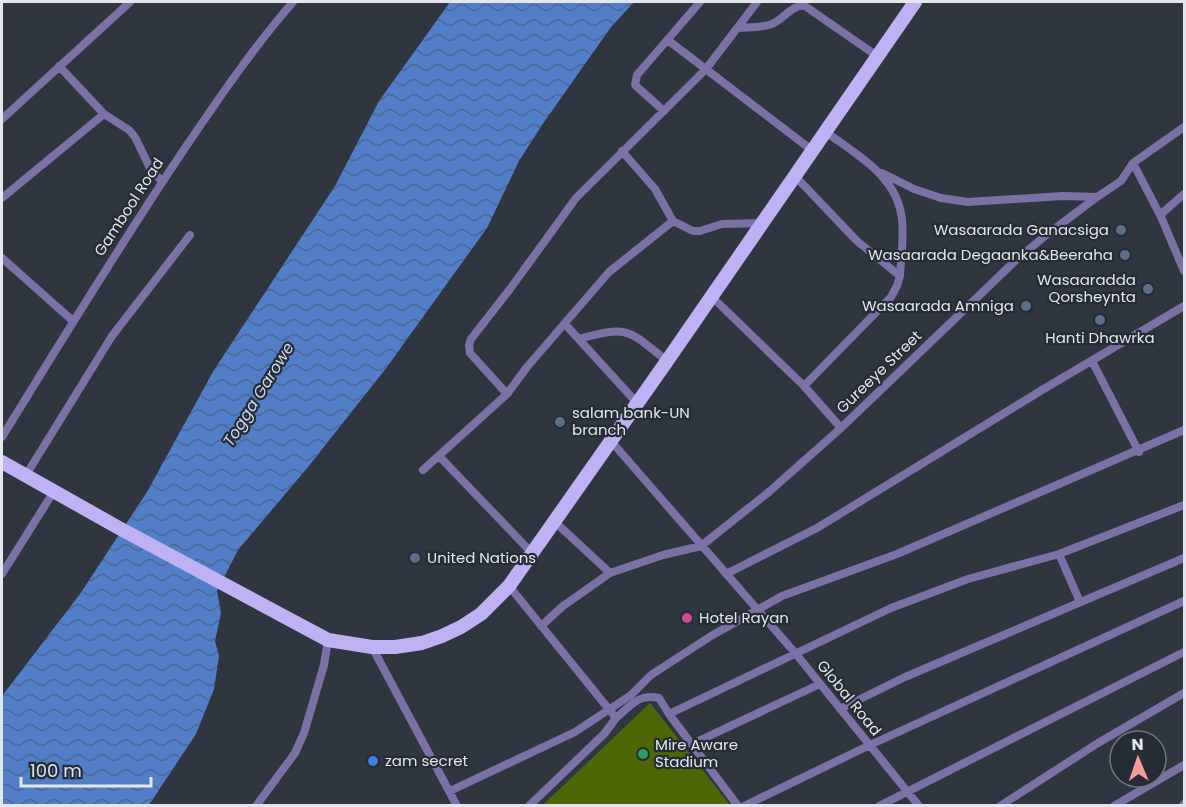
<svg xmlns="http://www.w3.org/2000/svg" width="1186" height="807" font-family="Poppins,sans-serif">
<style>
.park{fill:#4e6706}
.water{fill:url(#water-waves)}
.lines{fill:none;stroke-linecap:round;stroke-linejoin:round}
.minor{stroke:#7b71a6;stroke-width:8}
.primary{stroke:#beb2f4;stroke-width:14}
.service-dot{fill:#5c6f8a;stroke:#252c35;stroke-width:2}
.hotel-dot{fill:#d1479c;stroke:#252c35;stroke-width:2}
.leisure-dot{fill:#2e9e5b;stroke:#252c35;stroke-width:2}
.shop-dot{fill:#3f7fe0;stroke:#252c35;stroke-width:2}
.labels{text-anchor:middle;stroke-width:4.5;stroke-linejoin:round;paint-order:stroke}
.street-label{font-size:15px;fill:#e3e7ed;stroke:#252c35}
.poi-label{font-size:15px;fill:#e3e7ed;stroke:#252c35;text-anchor:start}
.water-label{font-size:16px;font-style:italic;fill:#ccd9ed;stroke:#252c35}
</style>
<defs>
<pattern id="water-waves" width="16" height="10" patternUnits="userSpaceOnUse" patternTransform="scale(1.5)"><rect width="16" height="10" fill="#507fc7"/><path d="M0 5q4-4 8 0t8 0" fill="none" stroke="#4b6894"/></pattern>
</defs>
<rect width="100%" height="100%" fill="#2f3640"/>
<!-- park -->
<path class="park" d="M 650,703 L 730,805 L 543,805 Z"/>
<!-- water -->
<path class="water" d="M 450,2 L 634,2 L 611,27 L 542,125 L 519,161 L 487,228 L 387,367 L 308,467 L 238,550 L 217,591 L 221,613 L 215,641 L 219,656 L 214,689 L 196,734 L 149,805 L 2,805 L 2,696 L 80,594 L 147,492 L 214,370 L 335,186 L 379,101 Z"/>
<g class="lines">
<!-- minor -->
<path class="minor" d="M 738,28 C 750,27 761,28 772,24 C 784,19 792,4 805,6 L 877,56
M 669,41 L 813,151
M 59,66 L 104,114 L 129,130 L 135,137 L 149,166 L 162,182
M 664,111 L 635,85 L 637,75 L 700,2
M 2,119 L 130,2
M 826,132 C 857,155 898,176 902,220 C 904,238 901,258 900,276
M 622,151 L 655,189 L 673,221 L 693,231 L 700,231 L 722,224 L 763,223
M 1133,163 L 1162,219 L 1184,271
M 882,173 L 914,189 L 941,198 L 968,202 L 1063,196 L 1097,197
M 794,175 L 857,241 L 900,276 L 897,286 L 891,297 L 804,386
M 2,198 L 104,114
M 1160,215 L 1184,194
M 2,258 L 73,321
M 712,297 L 804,386 L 841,428
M 565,324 L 637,403
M 579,339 C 630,325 628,330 667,361
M 1092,361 L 1139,452
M 507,394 L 470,353 L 469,345 L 471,339 L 510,289 L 576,198 L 706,69 L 757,2
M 2,437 C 62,340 121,243 185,148 C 219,98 253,48 293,2
M 611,441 L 796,654 L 919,806
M 439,456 L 532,553
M 423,470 L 507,394 L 527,367 L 609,272 L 673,221
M 26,475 L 112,336 L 190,235
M 555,522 L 610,573
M 1059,554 L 1080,602
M 2,574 L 54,491
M 726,574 L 817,528 L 1042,390 L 1184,306
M 509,586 L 616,718 C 630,706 639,693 659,698 L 669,714 L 738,806
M 541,626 L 563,606 L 610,573 L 663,555 L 701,546 L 770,491 L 841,428 L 1015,261 L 1045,236 L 1097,197 L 1121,181 L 1133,163 L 1184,127
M 372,647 L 457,806
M 840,709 L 905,677 L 1184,558
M 669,714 L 891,608 L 968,579 L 1059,554 L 1184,505
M 692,744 L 820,684
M 450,791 L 575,732 L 631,695 L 651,675 L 711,636 L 782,596 L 897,554 L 1184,430
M 256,806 L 295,753 L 304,733 L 324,665 L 328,640
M 529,806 L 604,734 L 616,718
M 744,806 L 870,745 L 1184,601
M 879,806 L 1184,652
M 1000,806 L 1098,743 L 1184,693
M 1114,806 L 1184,765
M 1182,806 L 1184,804"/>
<!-- primary -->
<path class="primary" d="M 2,462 L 119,528 L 328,640 L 372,647 L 395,647 L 422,643 L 442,636 L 461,627 L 481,614 L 509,586 L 667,361 L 915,2"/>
</g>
<!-- markers -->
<g class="service-dot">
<circle cx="1121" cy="230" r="6"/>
<circle cx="1125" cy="255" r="6"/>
<circle cx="1148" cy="289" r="6"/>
<circle cx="1026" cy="306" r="6"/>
<circle cx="1100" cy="320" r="6"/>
<circle cx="560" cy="422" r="6"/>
<circle cx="415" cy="558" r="6"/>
</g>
<circle class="hotel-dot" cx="687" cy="618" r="6"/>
<circle class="leisure-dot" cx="643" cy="754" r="6"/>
<circle class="shop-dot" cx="373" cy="761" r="6"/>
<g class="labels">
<!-- street labels -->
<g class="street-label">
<text transform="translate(129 207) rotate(-57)" y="5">Gambool Road</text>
<text transform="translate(879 372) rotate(-44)" y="5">Gureeye Street</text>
<text transform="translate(849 698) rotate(51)" y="5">Global Road</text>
</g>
<!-- poi labels -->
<g class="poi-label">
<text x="1109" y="235" text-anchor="end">Wasaarada Ganacsiga</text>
<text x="1113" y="260" text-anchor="end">Wasaarada Degaanka&amp;Beeraha</text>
<text x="1136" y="285" text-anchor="end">Wasaaradda<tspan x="1136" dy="17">Qorsheynta</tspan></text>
<text x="1014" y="311" text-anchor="end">Wasaarada Amniga</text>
<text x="1100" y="343" text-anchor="middle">Hanti Dhawrka</text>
<text x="572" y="418">salam bank-UN<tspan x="572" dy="17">branch</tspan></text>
<text x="427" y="563">United Nations</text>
<text x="699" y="623">Hotel Rayan</text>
<text x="655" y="750">Mire Aware<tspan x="655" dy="17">Stadium</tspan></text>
<text x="385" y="766">zam secret</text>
</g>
<!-- water labels -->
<g class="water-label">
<text transform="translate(258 394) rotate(-58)" y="6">Togga Garowe</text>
</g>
</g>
<!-- border -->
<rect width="1186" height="807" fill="none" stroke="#e3e7ed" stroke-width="6"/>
<!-- north arrow -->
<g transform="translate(1138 759) rotate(358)"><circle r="28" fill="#252c35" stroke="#71777f" stroke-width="1.5"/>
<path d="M0-4.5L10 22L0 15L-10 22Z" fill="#f59b9a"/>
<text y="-9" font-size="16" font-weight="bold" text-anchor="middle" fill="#e3e7ed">N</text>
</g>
<!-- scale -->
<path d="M21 777v9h130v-9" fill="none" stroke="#e3e7ed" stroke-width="3"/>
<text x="30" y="777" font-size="18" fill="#e3e7ed" stroke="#252c35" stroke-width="4.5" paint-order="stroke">100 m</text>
</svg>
